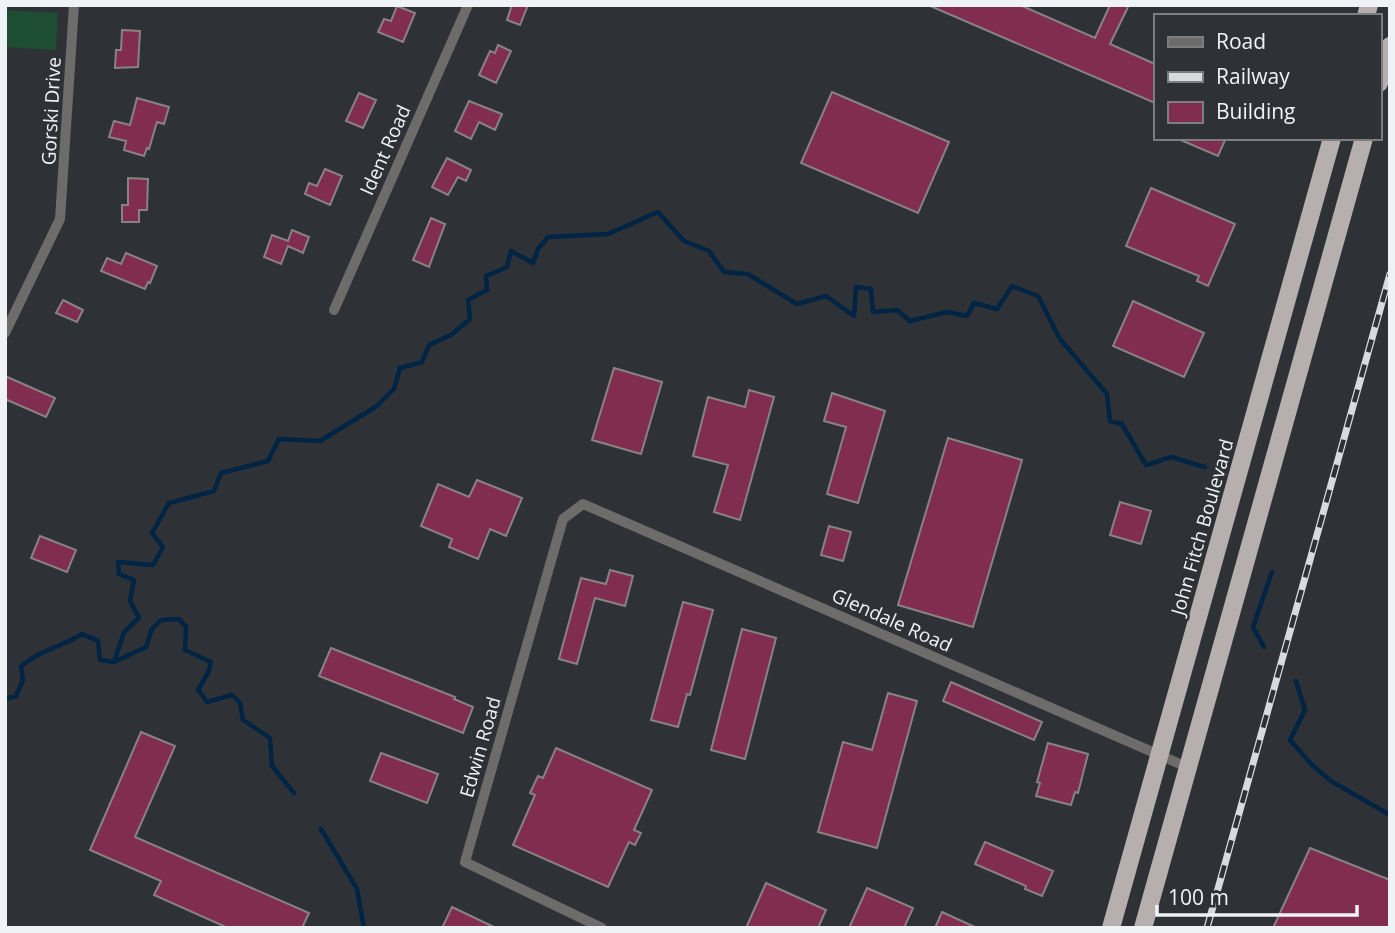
<svg xmlns="http://www.w3.org/2000/svg" width="1395" height="933" font-family="'Open Sans',sans-serif">
<style>
.green{fill:#1d4d33}
.lines{fill:none;stroke-linecap:round;stroke-linejoin:round}
.stream{stroke:#002443;stroke-width:4.5}
.building{fill:#802d4f;stroke:#898284;stroke-width:2}
.minor{stroke:#6e6b6b;stroke-width:10}
.trunk{stroke:#b6afae;stroke-width:18}
.rail-casing{stroke:#d7dbdd;stroke-width:7}
.rail{stroke:#2e3236;stroke-width:4.5;stroke-dasharray:13;stroke-linecap:butt}
.labels{text-anchor:middle;stroke-width:5;stroke-linejoin:round;paint-order:stroke}
.street-label{font-size:19px;fill:#f0f3f5;stroke:#2e3236}
</style>
<rect width="100%" height="100%" fill="#2e3236"/>
<!-- green -->
<path class="green" d="M 5,10 L 58,13 L 56,50 L 5,47 Z"/>
<g class="lines">
<!-- stream -->
<path class="stream" d="M 1264,647 L 1253,627 L 1272,572
M 114,662 L 124,632 L 139,618 L 130,601 L 134,580 L 119,574 L 118,562 L 153,565 L 163,547 L 152,533 L 169,503 L 214,491 L 221,473 L 268,461 L 279,439 L 320,441 L 377,406 L 394,389 L 400,368 L 422,362 L 429,345 L 451,335 L 470,319 L 468,300 L 487,290 L 486,276 L 507,267 L 511,251 L 533,263 L 538,249 L 548,237 L 608,234 L 658,212 L 684,241 L 709,251 L 724,272 L 748,274 L 797,304 L 826,296 L 854,316 L 856,287 L 871,289 L 873,312 L 897,310 L 910,321 L 947,312 L 967,316 L 974,303 L 997,309 L 1012,286 L 1038,296 L 1060,339 L 1107,394 L 1110,421 L 1122,424 L 1146,465 L 1171,457 L 1205,467
M 114,662 L 146,647 L 152,629 L 161,620 L 179,619 L 186,627 L 185,650 L 211,662 L 208,673 L 198,690 L 207,702 L 232,695 L 240,703 L 243,720 L 270,738 L 272,766 L 294,793
M 1296,681 L 1305,710 L 1290,740 L 1312,765 L 1331,781 L 1390,815
M 5,699 L 16,696 L 23,680 L 21,667 C 37,651 62,647 82,634 L 98,641 L 100,660 L 114,662
M 321,829 L 357,889 L 364,928"/>
</g>
<!-- building -->
<path class="building" d="M 512,5 L 528,5 L 520,25 L 507,20 Z
M 928,5 L 1020,5 L 1095,38 L 1110,5 L 1129,5 L 1110,44 L 1155,64 L 1155,103 Z
M 397,6 L 415,13 L 403,42 L 378,32 L 384,19 L 391,21 Z
M 122,30 L 140,31 L 138,67 L 115,68 L 116,50 L 121,50 Z
M 498,45 L 511,51 L 496,83 L 479,75 L 490,51 L 495,53 Z
M 832,92 L 949,142 L 918,213 L 801,163 Z
M 359,93 L 376,100 L 363,128 L 346,121 Z
M 137,98 L 169,107 L 164,124 L 157,122 L 149,149 L 147,148 L 144,156 L 124,150 L 126,141 L 109,137 L 114,121 L 130,125 Z
M 469,101 L 502,114 L 495,130 L 479,122 L 471,139 L 455,131 Z
M 1176,138 L 1226,138 L 1218,156 Z
M 447,158 L 471,170 L 466,181 L 458,177 L 448,195 L 432,187 Z
M 325,169 L 342,176 L 330,205 L 305,194 L 309,183 L 317,186 Z
M 128,178 L 148,179 L 147,210 L 139,210 L 139,222 L 122,222 L 122,205 L 128,205 Z
M 1151,188 L 1235,224 L 1208,286 L 1197,281 L 1199,276 L 1126,246 Z
M 431,218 L 445,224 L 429,267 L 413,260 Z
M 292,230 L 309,237 L 303,253 L 288,246 L 281,264 L 264,257 L 272,235 L 288,241 Z
M 126,253 L 157,266 L 150,283 L 148,282 L 145,289 L 101,271 L 107,258 L 121,264 Z
M 63,300 L 83,310 L 77,322 L 56,313 Z
M 1133,301 L 1204,333 L 1184,377 L 1113,346 Z
M 614,368 L 662,382 L 641,454 L 592,440 Z
M 5,376 L 55,398 L 46,417 L 5,399 Z
M 749,390 L 774,397 L 740,520 L 714,512 L 728,465 L 693,456 L 708,397 L 745,407 Z
M 832,393 L 885,411 L 858,503 L 827,494 L 846,427 L 824,421 Z
M 948,438 L 1022,460 L 973,627 L 898,605 Z
M 477,480 L 522,498 L 506,536 L 490,529 L 478,559 L 449,547 L 452,539 L 421,526 L 438,484 L 469,497 Z
M 1120,502 L 1151,511 L 1141,544 L 1110,535 Z
M 829,526 L 851,532 L 843,561 L 821,555 Z
M 40,536 L 76,550 L 67,572 L 31,558 Z
M 610,570 L 633,576 L 625,606 L 595,598 L 577,664 L 559,659 L 581,578 L 606,584 Z
M 683,602 L 713,610 L 690,695 L 687,694 L 678,727 L 651,720 Z
M 742,629 L 776,638 L 745,759 L 711,750 Z
M 331,648 L 455,697 L 454,699 L 473,707 L 463,733 L 319,676 Z
M 951,682 L 1042,722 L 1034,740 L 943,701 Z
M 888,693 L 917,701 L 877,848 L 818,832 L 843,742 L 872,750 Z
M 141,732 L 175,746 L 135,837 L 309,913 L 302,928 L 228,928 L 154,895 L 161,881 L 90,850 Z
M 1048,743 L 1088,754 L 1078,793 L 1075,792 L 1071,805 L 1036,796 L 1040,783 L 1037,782 Z
M 556,748 L 652,790 L 634,830 L 641,833 L 635,845 L 629,842 L 608,887 L 513,845 L 535,795 L 530,793 L 538,776 L 543,778 Z
M 381,753 L 438,774 L 427,803 L 370,781 Z
M 985,842 L 1053,871 L 1042,896 L 1025,889 L 1026,886 L 975,864 Z
M 1310,848 L 1390,880 L 1390,928 L 1273,928 Z
M 766,883 L 826,910 L 818,928 L 746,928 Z
M 867,888 L 913,908 L 904,928 L 849,928 Z
M 452,907 L 496,928 L 442,928 Z
M 942,912 L 977,928 L 935,928 Z"/>
<g class="lines">
<!-- minor -->
<path class="minor" d="M 334,310 L 468,5
M 5,333 L 60,219 L 74,5
M 602,928 L 465,862 L 563,519 L 583,504 L 1187,767"/>
<!-- trunk -->
<path class="trunk" d="M 1366,16 L 1369,5
M 1379,83 L 1390,46
M 1111,928 L 1332,138
M 1143,928 L 1364,138"/>
<defs>
<path id="rail" d="M 1207,928 L 1390,274"/>
</defs>
<!-- rail casing -->
<use href="#rail" class="rail-casing"/>
<!-- rail -->
<use href="#rail" class="rail"/>
</g>
<g class="labels">
<!-- street labels -->
<g class="street-label">
<text transform="translate(51 111) rotate(-87)" y="7">Gorski Drive</text>
<text transform="translate(385 150) rotate(-66)" y="7">Ident Road</text>
<text transform="translate(1202 527) rotate(-74)" y="7">John Fitch Boulevard</text>
<text transform="translate(892 620) rotate(24)" y="7">Glendale Road</text>
<text transform="translate(480 747) rotate(-74)" y="7">Edwin Road</text>
</g>
</g>
<!-- border -->
<rect width="1395" height="933" fill="none" stroke="#f0f3f5" stroke-width="14"/>
<!-- legend -->
<rect x="1154" y="14" width="228" height="126" fill="#2e3236" stroke="#7c7f82" stroke-width="2"/>
<rect x="1168" y="37" width="35" height="10" fill="#6e6b6b" stroke="#7c7f82" stroke-width="2"/>
<text x="1216" y="49" font-size="21" fill="#f0f3f5">Road</text>
<rect x="1168" y="72" width="35" height="10" fill="#d7dbdd" stroke="#7c7f82" stroke-width="2"/>
<text x="1216" y="84" font-size="21" fill="#f0f3f5">Railway</text>
<rect x="1168" y="102" width="35" height="21" fill="#802d4f" stroke="#7c7f82" stroke-width="2"/>
<text x="1216" y="119" font-size="21" fill="#f0f3f5">Building</text>
<!-- scale -->
<path d="M1157 905v10h200v-10" fill="none" stroke="#f0f3f5" stroke-width="3.5"/>
<text x="1168" y="905" font-size="21" fill="#f0f3f5" stroke="#2e3236" stroke-width="5" paint-order="stroke">100 m</text>
</svg>
